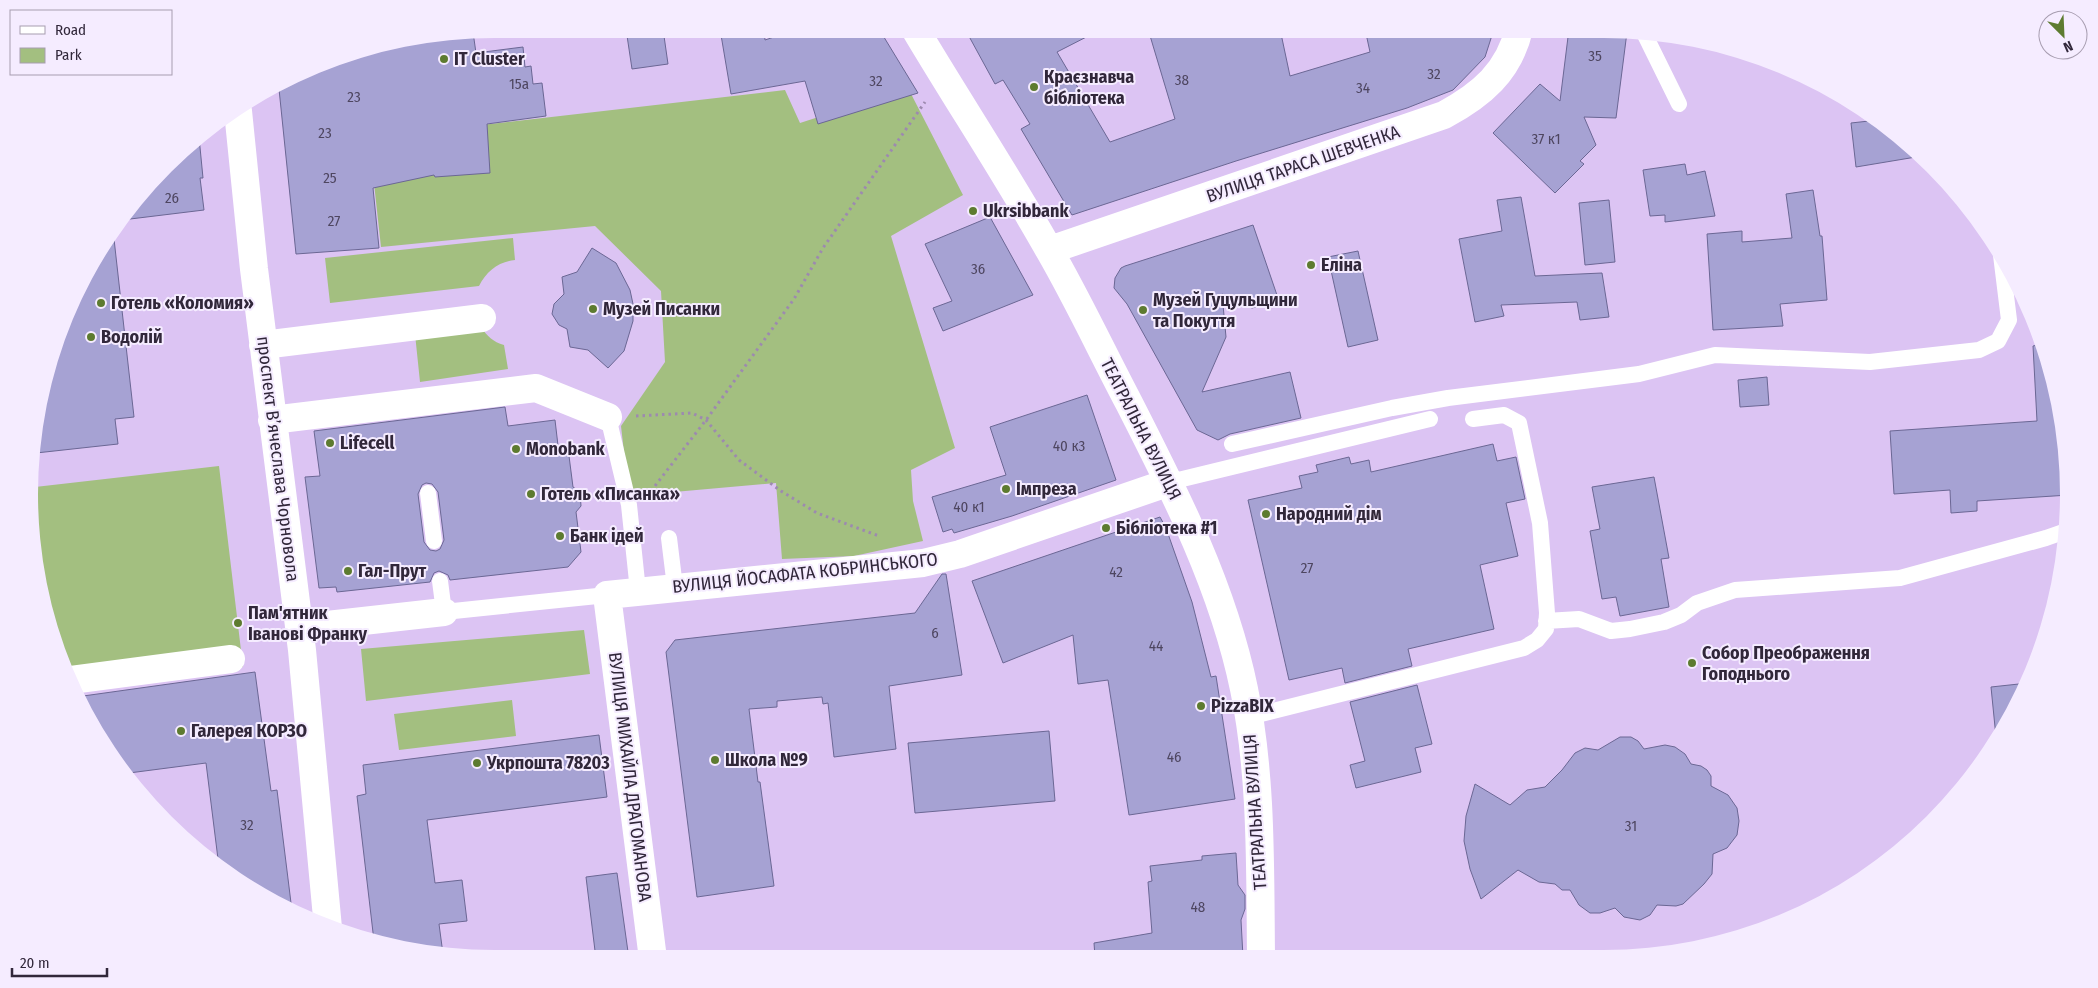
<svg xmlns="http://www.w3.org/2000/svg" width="2098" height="988" font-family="'Fira Sans Condensed',sans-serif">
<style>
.green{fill:#a3bf80}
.building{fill:#a6a2d3;stroke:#6b6794;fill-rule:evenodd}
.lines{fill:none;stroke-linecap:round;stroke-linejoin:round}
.path{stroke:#9d8aaf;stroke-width:3;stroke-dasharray:2.5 4;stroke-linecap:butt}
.lane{stroke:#fff;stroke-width:16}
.street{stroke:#fff;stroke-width:28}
.poi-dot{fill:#5d7b30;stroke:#f5ecff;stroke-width:2}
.labels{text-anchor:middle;stroke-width:4;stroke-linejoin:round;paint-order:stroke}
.number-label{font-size:15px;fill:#4e4660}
.poi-label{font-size:18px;font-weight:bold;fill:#31273a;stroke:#f5ecff;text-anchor:start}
.street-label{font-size:18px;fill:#31273a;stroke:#f5ecff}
</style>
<rect width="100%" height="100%" fill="#dcc4f3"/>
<!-- green -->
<path class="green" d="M 908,88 L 963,195 L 891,236 L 955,448 L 911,470 L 913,501 L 923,541 L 854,556 L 782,559 L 776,483 L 629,496 L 621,426 L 665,362 L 661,291 L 595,226 L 381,247 L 369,138 L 785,90 L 800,123 Z
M 513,238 L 515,260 C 498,262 487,271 479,286 L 330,303 L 325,258 Z
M 481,327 C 487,336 493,342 504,345 L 508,369 L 420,382 L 415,334 Z
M 219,466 L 243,667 L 74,690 L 33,554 L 35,487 Z
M 584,630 L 590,674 L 366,701 L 361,649 Z
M 512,700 L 516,736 L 399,750 L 394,714 Z"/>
<!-- building -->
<path class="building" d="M 626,29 L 663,29 L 668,64 L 632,69 Z
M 720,29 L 764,29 L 765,40 L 798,29 L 879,29 L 918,93 L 818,124 L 805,81 L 731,94 Z
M 965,29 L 1102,29 L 1057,52 L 1110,142 L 1175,119 L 1148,29 L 1280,29 L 1290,76 L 1370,52 L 1365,29 L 1494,29 L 1485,57 L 1453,90 L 1407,108 L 1236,161 L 1072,215 L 1021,129 L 1030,124 L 1003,80 L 995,84 Z
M 1569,29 L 1595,29 L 1627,32 L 1616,118 L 1584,117 L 1596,145 L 1580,161 L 1584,164 L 1555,193 L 1493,133 L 1540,84 L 1560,101 Z
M 473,32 L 476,53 L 523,47 L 525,67 L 531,66 L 533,84 L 542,83 L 546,116 L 487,124 L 490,173 L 435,177 L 434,175 L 373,188 L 379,248 L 296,254 L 279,89 L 344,54 Z
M 1878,120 L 1915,150 L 1922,156 L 1856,167 L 1851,123 Z
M 199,137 L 203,178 L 200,178 L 204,210 L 122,220 Z
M 1685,164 L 1687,175 L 1705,171 L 1715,216 L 1665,222 L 1665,215 L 1650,216 L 1643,170 Z
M 1813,190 L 1820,236 L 1822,236 L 1827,300 L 1780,304 L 1783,326 L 1713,330 L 1707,234 L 1742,231 L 1742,242 L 1792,238 L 1786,194 Z
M 1521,197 L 1535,276 L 1602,273 L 1609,317 L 1580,320 L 1577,302 L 1501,305 L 1504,316 L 1475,322 L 1459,239 L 1502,231 L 1497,200 Z
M 1609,200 L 1615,262 L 1585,265 L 1579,203 Z
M 990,217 L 1033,295 L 943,331 L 933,308 L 952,301 L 925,244 Z
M 1253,225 L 1279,301 L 1252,308 L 1222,294 L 1226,337 L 1202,392 L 1290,372 L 1301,418 L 1230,434 L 1218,440 L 1197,430 L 1127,304 L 1114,288 L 1115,278 L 1121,268 L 1125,266 Z
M 113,230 L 134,417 L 115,419 L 118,444 L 36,453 L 38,403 L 64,316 L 107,236 Z
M 592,248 L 616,263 L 630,290 L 633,304 L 633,321 L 624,351 L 608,368 L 588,350 L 570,347 L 567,329 L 559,325 L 552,314 L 554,304 L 564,294 L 562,277 L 577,272 Z
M 1358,251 L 1378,340 L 1348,347 L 1328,257 Z
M 2042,344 L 2060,404 L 2069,495 L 1977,501 L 1977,511 L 1951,513 L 1950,490 L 1894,494 L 1890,431 L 2037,421 L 2033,346 Z
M 1767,377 L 1769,405 L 1740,407 L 1738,380 Z
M 1087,395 L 1116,480 L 1012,516 L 954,533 L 952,529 L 943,532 L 932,497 L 1006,475 L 990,427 Z
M 505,407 L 508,426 L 555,420 L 559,454 L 569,456 L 573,487 L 580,492 L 581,506 L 576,512 L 581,552 L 568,567 L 450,580 L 448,575 L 439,571 L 434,573 L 430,582 L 337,592 L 336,587 L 319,588 L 305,477 L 320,476 L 314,431 ZM 426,483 L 432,484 L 438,492 L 444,540 L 440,549 L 436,551 L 430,550 L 424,542 L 418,494 L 422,485 Z
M 1493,444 L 1497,461 L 1516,457 L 1525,499 L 1506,503 L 1518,556 L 1480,565 L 1494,629 L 1408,649 L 1412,666 L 1345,683 L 1342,668 L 1289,680 L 1248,500 L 1302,488 L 1299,476 L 1318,472 L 1316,465 L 1349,457 L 1351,464 L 1369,460 L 1371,472 Z
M 1654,477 L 1669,558 L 1661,559 L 1669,607 L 1620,616 L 1616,597 L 1602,599 L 1590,531 L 1600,529 L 1592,487 Z
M 1160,517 L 1166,528 L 1192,602 L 1211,677 L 1216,676 L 1235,799 L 1129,815 L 1108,680 L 1078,684 L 1073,635 L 1003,663 L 972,581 Z
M 942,574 L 946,574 L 962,675 L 889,686 L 896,749 L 834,757 L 828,703 L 823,704 L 822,697 L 777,701 L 777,707 L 749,709 L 758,782 L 760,782 L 774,886 L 697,897 L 666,652 L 675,640 L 915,613 Z
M 255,672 L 271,791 L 277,790 L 292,911 L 236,881 L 219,867 L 206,763 L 129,773 L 76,697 Z
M 2028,683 L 2018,700 L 1996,737 L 1991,687 Z
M 1417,685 L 1432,744 L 1415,748 L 1421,772 L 1356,788 L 1350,765 L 1365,761 L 1350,702 Z
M 1049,731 L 1055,801 L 915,813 L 908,743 Z
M 599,735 L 607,797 L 427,820 L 435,883 L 462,880 L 467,921 L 439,924 L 443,954 L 403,950 L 374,941 L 357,796 L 366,794 L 363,765 Z
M 1620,737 L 1631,737 L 1638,741 L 1644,749 L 1665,745 L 1675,747 L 1685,754 L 1691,764 L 1701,766 L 1707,770 L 1711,776 L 1711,786 L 1728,795 L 1737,808 L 1739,821 L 1737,835 L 1727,848 L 1713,854 L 1712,874 L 1704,884 L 1683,904 L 1676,906 L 1657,905 L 1650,915 L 1640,920 L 1624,917 L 1615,908 L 1600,913 L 1590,913 L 1579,905 L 1570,890 L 1562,890 L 1555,884 L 1539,882 L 1518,870 L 1481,899 L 1470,869 L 1464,841 L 1466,816 L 1475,784 L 1510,805 L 1527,790 L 1545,787 L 1562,770 L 1575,753 L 1585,748 L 1598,750 Z
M 1236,853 L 1238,885 L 1245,895 L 1245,909 L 1241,920 L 1243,957 L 1095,957 L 1094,943 L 1152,933 L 1148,882 L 1152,881 L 1150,866 L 1202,860 L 1202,856 Z
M 617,873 L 629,959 L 596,959 L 586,877 Z"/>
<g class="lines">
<!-- path -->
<path class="path" d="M 636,416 L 692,413 L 706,420 L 739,460 L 781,491 L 817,513 L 879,536
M 651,491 L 706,420 L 794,299 L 823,248 L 925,102"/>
<!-- lane -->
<path class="lane" d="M 1644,33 L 1679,104
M 608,417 L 629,505 L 638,591
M 1232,444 L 1392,408 L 1448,398 L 1639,374 L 1715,355 L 1870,362 L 1979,350 L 1998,341 L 2009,320 L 2001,255
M 1170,482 L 1430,419
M 428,493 L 434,541
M 669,538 L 675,587
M 440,581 L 444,612 L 607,595
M 1546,621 L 1579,619 L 1611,631 L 1630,629 L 1664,622 L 1681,615 L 1697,603 L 1735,590 L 1900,578 L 2046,538 L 2066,531
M 1249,717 L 1524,648 L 1537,640 L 1546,629 L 1547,613 L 1540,523 L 1519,423 L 1504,415 L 1473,419"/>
<!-- street -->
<path class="street" d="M 915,29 C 959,103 1007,175 1049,250 C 1078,300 1102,352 1129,403 C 1176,495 1223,587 1244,689 C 1262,775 1260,869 1261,957
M 238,111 L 254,269 L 302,650 L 328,928
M 1050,250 L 1444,115 C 1481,95 1509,72 1519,29
M 263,345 L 482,318
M 272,420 L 536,388 L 608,417
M 300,628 L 444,612
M 71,680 L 231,659
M 653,959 L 607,595 L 923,563 L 960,554 L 1170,482"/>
</g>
<!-- markers -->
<g class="poi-dot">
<circle cx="444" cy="59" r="5"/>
<circle cx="1034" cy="87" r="5"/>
<circle cx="973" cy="211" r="5"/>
<circle cx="1311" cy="265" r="5"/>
<circle cx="101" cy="303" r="5"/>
<circle cx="593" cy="309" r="5"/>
<circle cx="1143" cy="310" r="5"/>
<circle cx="91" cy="337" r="5"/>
<circle cx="330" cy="443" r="5"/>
<circle cx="516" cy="449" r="5"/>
<circle cx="1006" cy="489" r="5"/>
<circle cx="531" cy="494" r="5"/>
<circle cx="1266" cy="514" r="5"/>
<circle cx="1106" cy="528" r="5"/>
<circle cx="560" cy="536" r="5"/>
<circle cx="348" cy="571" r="5"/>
<circle cx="238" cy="623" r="5"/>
<circle cx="1692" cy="663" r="5"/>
<circle cx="1201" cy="706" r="5"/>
<circle cx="181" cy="731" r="5"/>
<circle cx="715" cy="760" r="5"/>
<circle cx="477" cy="763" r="5"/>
</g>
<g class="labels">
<!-- number labels -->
<g class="number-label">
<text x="1595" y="61">35</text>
<text x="1434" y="79">32</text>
<text x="1182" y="85">38</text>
<text x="876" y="86">32</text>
<text x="519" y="89">15а</text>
<text x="1363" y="93">34</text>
<text x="354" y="102">23</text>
<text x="325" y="138">23</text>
<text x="1546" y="144">37 к1</text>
<text x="330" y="183">25</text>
<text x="172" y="203">26</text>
<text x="334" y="226">27</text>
<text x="978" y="274">36</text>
<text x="1069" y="451">40 к3</text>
<text x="969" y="512">40 к1</text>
<text x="1307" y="573">27</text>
<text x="1116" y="577">42</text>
<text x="935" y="638">6</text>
<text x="1156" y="651">44</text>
<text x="1174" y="762">46</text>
<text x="247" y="830">32</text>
<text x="1631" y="831">31</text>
<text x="1198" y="912">48</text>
</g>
<!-- poi labels -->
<g class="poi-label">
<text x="454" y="65">IT Cluster</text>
<text x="1044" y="83">Краєзнавча<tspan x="1044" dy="21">бібліотека</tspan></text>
<text x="983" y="217">Ukrsibbank</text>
<text x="1321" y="271">Еліна</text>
<text x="1153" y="306">Музей Гуцульщини<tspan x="1153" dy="21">та Покуття</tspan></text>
<text x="111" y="309">Готель «Коломия»</text>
<text x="603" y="315">Музей Писанки</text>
<text x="101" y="343">Водолій</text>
<text x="340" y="449">Lifecell</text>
<text x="526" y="455">Monobank</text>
<text x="1016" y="495">Імпреза</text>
<text x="541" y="500">Готель «Писанка»</text>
<text x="1276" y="520">Народний дім</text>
<text x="1116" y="534">Бібліотека #1</text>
<text x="570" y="542">Банк ідей</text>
<text x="358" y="577">Гал-Прут</text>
<text x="248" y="619">Пам'ятник<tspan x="248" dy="21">Іванові Франку</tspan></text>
<text x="1702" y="659">Собор Преображення<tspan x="1702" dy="21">Гоподнього</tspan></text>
<text x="1211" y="712">PizzaBIX</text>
<text x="191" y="737">Галерея КОРЗО</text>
<text x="725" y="766">Школа №9</text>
<text x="487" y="769">Укрпошта 78203</text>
</g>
<!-- street labels -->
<g class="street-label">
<text transform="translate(1303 164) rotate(-19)" y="6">ВУЛИЦЯ ТАРАСА ШЕВЧЕНКА</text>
<text transform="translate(1141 429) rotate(63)" y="6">ТЕАТРАЛЬНА ВУЛИЦЯ</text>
<text transform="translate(278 459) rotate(83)" y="6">проспект Вʼячеслава Чорновола</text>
<text transform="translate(805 573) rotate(-6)" y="6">ВУЛИЦЯ ЙОСАФАТА КОБРИНСЬКОГО</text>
<text transform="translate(630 777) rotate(83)" y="6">ВУЛИЦЯ МИХАЙЛА ДРАГОМАНОВА</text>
<text transform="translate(1255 812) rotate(-94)" y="6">ТЕАТРАЛЬНА ВУЛИЦЯ</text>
</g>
</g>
<!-- crop -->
<path d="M0 0H2098V988H0ZM494 38H1604A456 456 0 0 1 2060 494V494A456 456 0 0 1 1604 950H494A456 456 0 0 1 38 494V494A456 456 0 0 1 494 38Z" fill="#f5ecff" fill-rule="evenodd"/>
<!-- legend -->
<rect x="10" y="10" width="162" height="65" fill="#f5ecff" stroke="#a79db0"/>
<rect x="20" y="26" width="25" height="8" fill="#ffffff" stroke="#a79db0"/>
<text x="55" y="35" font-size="15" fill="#31273a">Road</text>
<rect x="20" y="48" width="25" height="15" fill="#a3bf80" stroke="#a79db0"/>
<text x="55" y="60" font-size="15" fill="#31273a">Park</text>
<!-- north arrow -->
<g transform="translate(2063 35) rotate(156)"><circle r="24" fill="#f5ecff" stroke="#a79db0"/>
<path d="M0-4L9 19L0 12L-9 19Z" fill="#5d7b30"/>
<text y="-8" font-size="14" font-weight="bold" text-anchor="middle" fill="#31273a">N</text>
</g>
<!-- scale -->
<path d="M12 968v8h95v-8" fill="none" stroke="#31273a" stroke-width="2.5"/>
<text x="20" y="968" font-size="15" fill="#31273a" stroke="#f5ecff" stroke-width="4" paint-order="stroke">20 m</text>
</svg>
